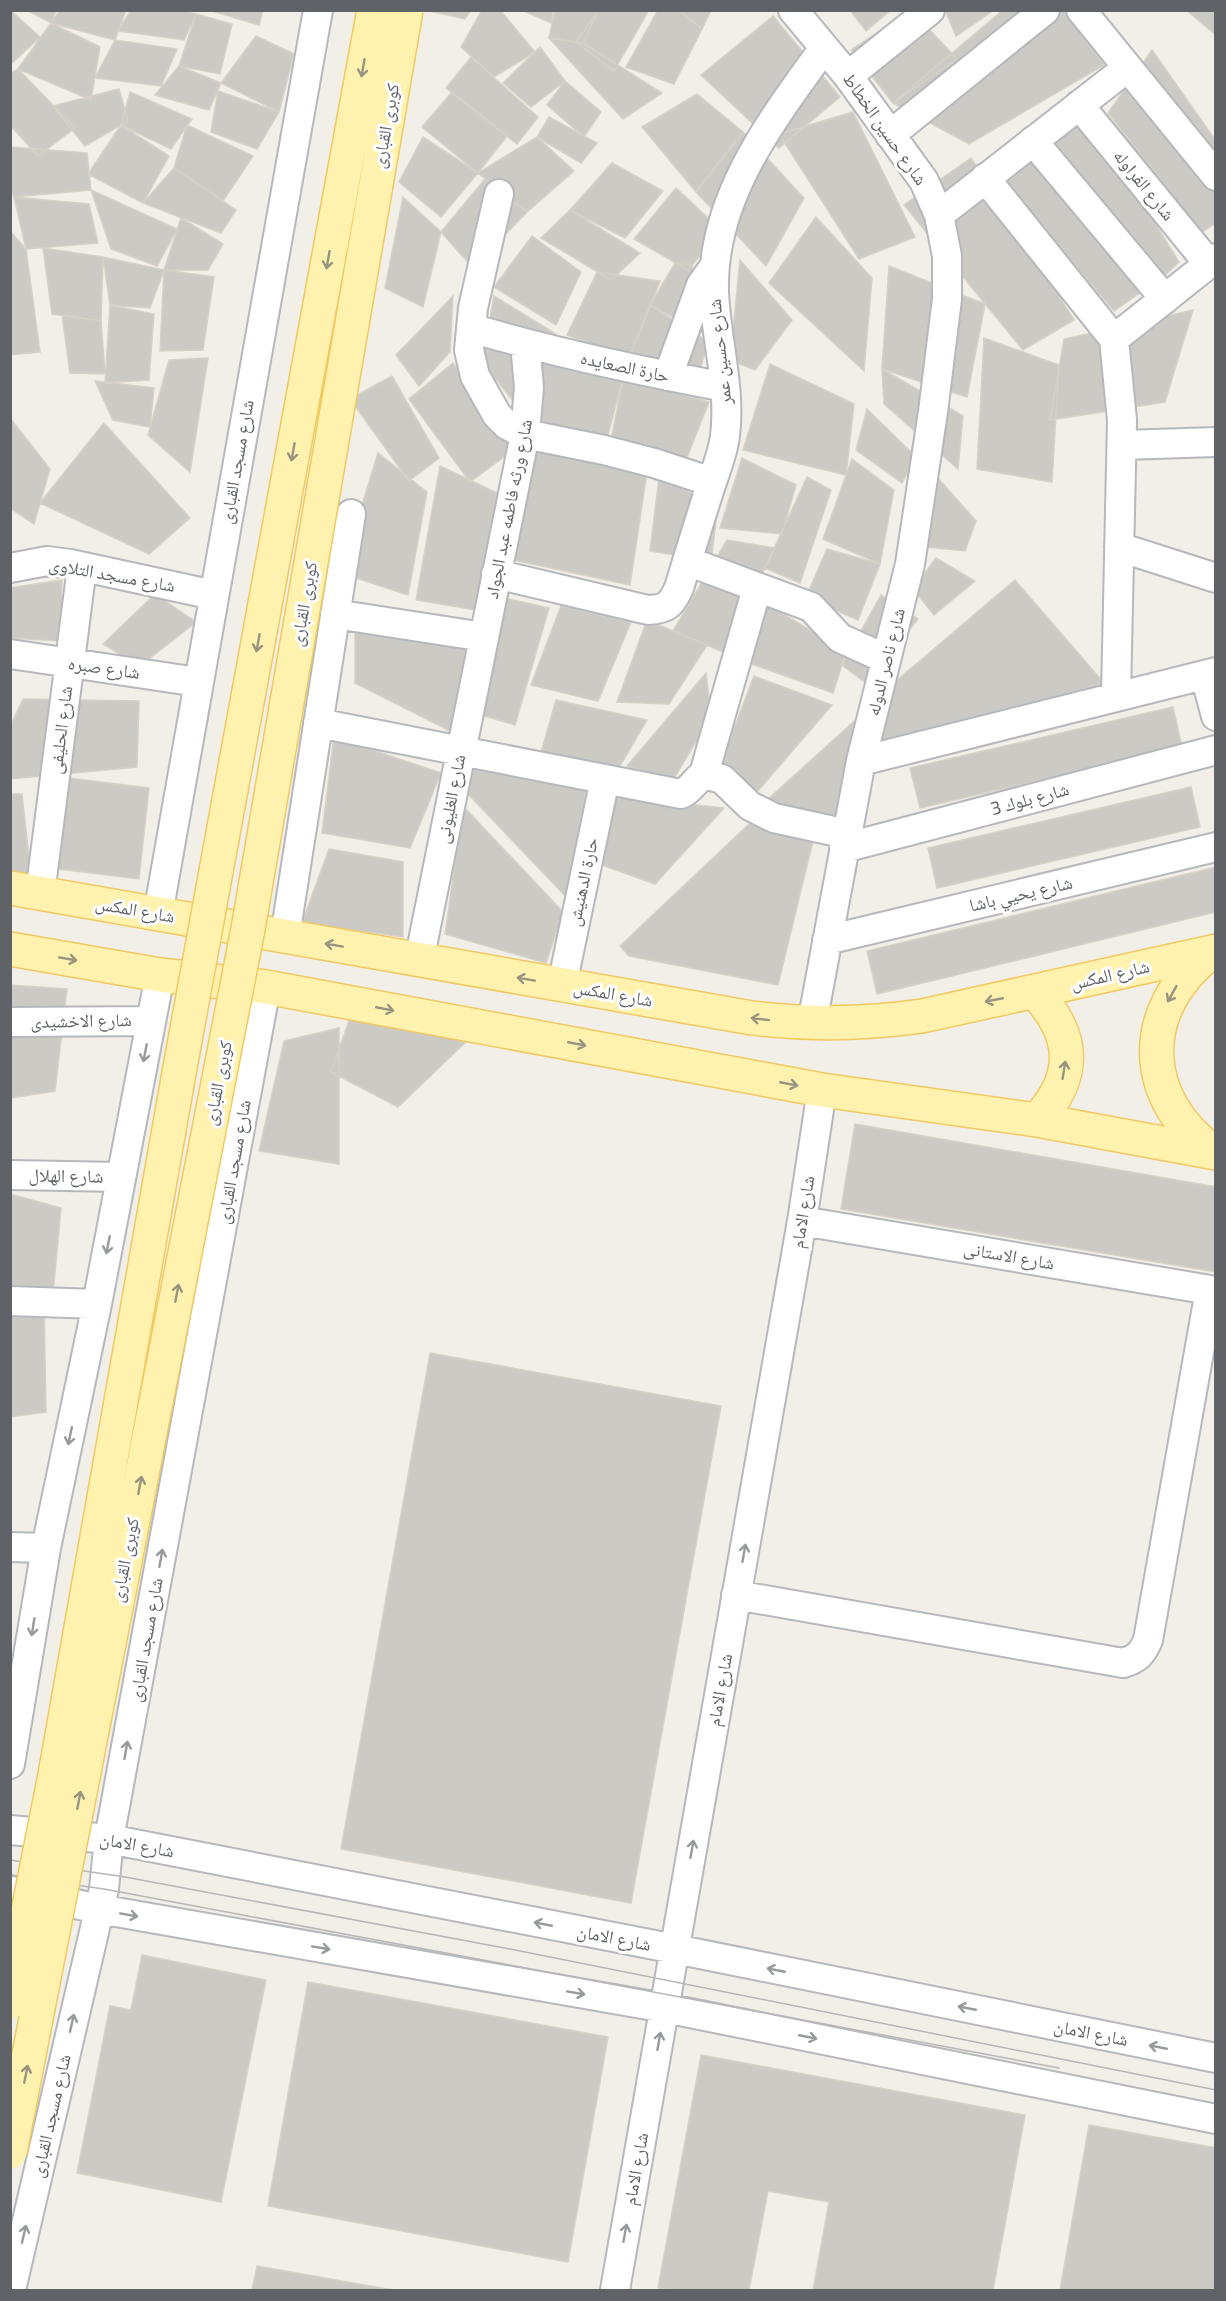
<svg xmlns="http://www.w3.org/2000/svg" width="1226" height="2301" font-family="'Exo 2','Noto Naskh Arabic',sans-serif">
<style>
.building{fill:#cccac5;stroke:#d6d1c6;stroke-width:1.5}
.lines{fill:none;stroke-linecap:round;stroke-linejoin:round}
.minor-casing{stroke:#b5b8bc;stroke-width:32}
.major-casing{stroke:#f2c960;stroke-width:36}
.minor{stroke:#fff;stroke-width:28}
.major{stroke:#fff2af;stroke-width:33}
.tram{stroke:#b6b7b8;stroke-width:1.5}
.major-bridge-casing{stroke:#f2c960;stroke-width:36;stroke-linecap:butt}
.major-bridge{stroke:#fff2af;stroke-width:33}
.oneway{stroke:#979581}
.oneway2{stroke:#979a9d}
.labels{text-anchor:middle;stroke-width:6;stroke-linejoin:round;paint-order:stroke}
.street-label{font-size:18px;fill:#5f6368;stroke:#fff}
</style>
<rect width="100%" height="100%" fill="#f1efe8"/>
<!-- building -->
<path class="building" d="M 10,10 L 40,37 L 10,65 Z
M 27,10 L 56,10 L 51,23 Z
M 60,10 L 126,10 L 115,40 L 51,23 Z
M 131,10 L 182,10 L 196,14 L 184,40 L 118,31 Z
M 209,10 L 263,10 L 259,25 Z
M 425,10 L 471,10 L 465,19 Z
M 482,10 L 500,10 L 535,52 L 494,77 L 461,47 Z
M 522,10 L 553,10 L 551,23 Z
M 555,10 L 599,10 L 583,43 L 549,38 Z
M 599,10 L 649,10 L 614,71 L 576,42 Z
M 658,10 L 679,10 L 702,29 L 674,84 L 626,67 Z
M 679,10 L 711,10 L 702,29 Z
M 850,10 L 891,10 L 866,31 Z
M 911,10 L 957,59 L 893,103 L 851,50 Z
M 945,10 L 994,10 L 956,36 Z
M 1003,10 L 1062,10 L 1104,65 L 969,144 L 893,103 Z
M 1186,10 L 1216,10 L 1216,35 Z
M 196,14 L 232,24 L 220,74 L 179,66 Z
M 773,16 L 840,97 L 779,148 L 701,75 Z
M 51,23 L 100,47 L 91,100 L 18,69 Z
M 256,36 L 294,54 L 279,112 L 221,83 Z
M 549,38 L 583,43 L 662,93 L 623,119 Z
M 115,40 L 177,49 L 161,86 L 95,78 Z
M 540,47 L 565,81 L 531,107 L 503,83 Z
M 1152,50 L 1216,141 L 1216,223 L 1202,232 L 1108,113 Z
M 471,57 L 538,117 L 517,144 L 446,88 Z
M 179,66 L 221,83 L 209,110 L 155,95 Z
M 18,69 L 75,128 L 38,156 L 10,125 L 10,74 Z
M 565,81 L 601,112 L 584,137 L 547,105 Z
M 119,89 L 128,121 L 85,146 L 53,106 Z
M 218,91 L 279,112 L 257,149 L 211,132 Z
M 130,92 L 192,119 L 171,149 L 121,125 Z
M 452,92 L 507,136 L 478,173 L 422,127 Z
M 697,94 L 743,132 L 696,192 L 642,127 Z
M 853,112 L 915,237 L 859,259 L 779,134 Z
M 549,117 L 597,143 L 581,163 L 537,137 Z
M 1090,118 L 1179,262 L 1163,277 L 1040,150 Z
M 121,125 L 169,156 L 143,203 L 88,174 Z
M 187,125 L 253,156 L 223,201 L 174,168 Z
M 743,132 L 804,198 L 766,266 L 696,192 Z
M 423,137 L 478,173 L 441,217 L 399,182 Z
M 537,137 L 574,171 L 527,212 L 478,173 Z
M 10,147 L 87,153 L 91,190 L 14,197 L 10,187 Z
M 1040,150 L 1141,292 L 1114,311 L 1005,183 Z
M 971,158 L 1074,320 L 1023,350 L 904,205 Z
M 612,163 L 663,191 L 625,238 L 570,210 Z
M 174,168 L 236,210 L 221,233 L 143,203 Z
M 485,179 L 527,212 L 473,268 L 441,232 Z
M 676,188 L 721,230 L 688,270 L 634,239 Z
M 91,190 L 177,229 L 157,266 L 111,249 Z
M 14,197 L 89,204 L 98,243 L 26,249 Z
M 403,197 L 441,232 L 423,307 L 385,288 Z
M 570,210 L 640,253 L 611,280 L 541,238 Z
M 816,217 L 872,278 L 864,371 L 769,283 Z
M 181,218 L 223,244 L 208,270 L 164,270 Z
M 10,231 L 26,249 L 40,352 L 10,355 Z
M 532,236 L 581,272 L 556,325 L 494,287 Z
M 43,248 L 103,257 L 101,321 L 52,314 Z
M 103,257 L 164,270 L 150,308 L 110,305 Z
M 740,260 L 792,320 L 755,370 L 730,360 Z
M 675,263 L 692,265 L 703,333 L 650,305 Z
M 889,266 L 985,304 L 967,397 L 882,369 Z
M 164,270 L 214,277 L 203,350 L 160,351 Z
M 597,272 L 660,281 L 629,358 L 567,335 Z
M 453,296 L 450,352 L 419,386 L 396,355 Z
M 494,296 L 556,334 L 514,402 L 482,362 Z
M 110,305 L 154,314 L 149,380 L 105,383 Z
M 650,305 L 708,342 L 699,373 L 629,358 Z
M 1193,310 L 1165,402 L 1050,420 L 1064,339 Z
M 62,315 L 101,321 L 105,374 L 70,373 Z
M 984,338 L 1059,365 L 1052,482 L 977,469 Z
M 208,358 L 190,472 L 148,435 L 169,360 Z
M 540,362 L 623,378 L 604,450 L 542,425 Z
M 453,363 L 513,450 L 470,482 L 409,399 Z
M 770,364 L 854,404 L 846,475 L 743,450 Z
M 882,369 L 963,416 L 958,469 L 884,404 Z
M 392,376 L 439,458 L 409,481 L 350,399 Z
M 623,378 L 709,402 L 684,465 L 612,436 Z
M 95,381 L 154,388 L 150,427 L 113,420 Z
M 867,409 L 916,457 L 902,483 L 856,450 Z
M 10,418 L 50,469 L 34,524 L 10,508 Z
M 104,423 L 190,518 L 149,554 L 40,503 Z
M 535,451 L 647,472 L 630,585 L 513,560 Z
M 378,453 L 427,492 L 408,595 L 341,573 Z
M 742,458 L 796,485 L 782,534 L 720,528 Z
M 852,459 L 894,490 L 880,564 L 823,539 Z
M 440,466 L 497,493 L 475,610 L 416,600 Z
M 807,477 L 831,490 L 800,583 L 765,568 Z
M 937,477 L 976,521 L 965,551 L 928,547 Z
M 659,478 L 718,506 L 711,561 L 650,551 Z
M 727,540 L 775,548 L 723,652 L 673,631 Z
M 827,549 L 880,564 L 858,620 L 806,597 Z
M 936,558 L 975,581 L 934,615 L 913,589 Z
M 62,580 L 61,641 L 10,638 L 10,588 Z
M 1015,580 L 1104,683 L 878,747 L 888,688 Z
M 155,594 L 196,622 L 140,666 L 103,644 Z
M 881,595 L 918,619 L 867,684 L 842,665 Z
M 504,598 L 549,608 L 515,725 L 478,714 Z
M 764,602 L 846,652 L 833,693 L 749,663 Z
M 561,606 L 631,622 L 598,701 L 531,685 Z
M 647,620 L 707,645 L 669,704 L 617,702 Z
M 355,627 L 481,649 L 452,732 L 355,683 Z
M 706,673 L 711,717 L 673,780 L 627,766 Z
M 754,676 L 832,705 L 756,793 L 720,765 Z
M 23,699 L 139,701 L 137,767 L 10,779 L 10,727 Z
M 556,700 L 647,720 L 617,771 L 540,756 Z
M 1173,707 L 1182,747 L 920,808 L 910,768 Z
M 861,715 L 835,821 L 766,801 Z
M 334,737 L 441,773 L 410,848 L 322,833 Z
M 472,767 L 586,788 L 569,900 L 468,794 Z
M 69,778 L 149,788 L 139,879 L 59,869 Z
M 1191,787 L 1200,827 L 937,888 L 928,848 Z
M 10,794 L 22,794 L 31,875 L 10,871 Z
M 616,796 L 724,808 L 655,884 L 602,865 Z
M 463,806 L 563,912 L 546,963 L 445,934 Z
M 750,823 L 813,841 L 778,985 L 629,956 L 620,946 Z
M 329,849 L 403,862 L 403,937 L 302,923 Z
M 1216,867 L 1216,912 L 877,994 L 867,951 Z
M 10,985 L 67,989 L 55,1091 L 10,1098 Z
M 351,1015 L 471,1037 L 398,1107 L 331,1072 Z
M 339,1028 L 339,1164 L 259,1151 L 284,1041 Z
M 855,1124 L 1216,1187 L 1216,1272 L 841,1209 Z
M 10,1194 L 61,1208 L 53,1294 L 10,1291 Z
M 44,1302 L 46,1412 L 10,1417 L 10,1306 Z
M 430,1353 L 721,1406 L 631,1903 L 341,1849 Z
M 142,1955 L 266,1980 L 221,2202 L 77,2173 L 110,2006 L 131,2010 Z
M 308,1982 L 608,2037 L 568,2262 L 268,2206 Z
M 701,2055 L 1025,2115 L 993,2290 L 813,2290 L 829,2202 L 768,2191 L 749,2290 L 670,2290 L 658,2288 Z
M 1089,2125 L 1216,2148 L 1216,2290 L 1060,2290 Z
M 257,2266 L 393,2290 L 252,2290 Z"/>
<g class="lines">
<defs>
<path id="minor" d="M 793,10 L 848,76 L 924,181 L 939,215 L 947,256 L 947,299 L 933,412 L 910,564 L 861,761 L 812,1023
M 1081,10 L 1216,176
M 848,76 L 930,10
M 1079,105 L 1209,264
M 890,135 L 1045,10
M 1033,141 L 1165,299
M 985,178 L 1114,339 L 1122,420 L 1116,696
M 499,194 L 473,308 L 469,350 L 475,376 L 497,415 L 507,425 L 525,434 L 604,450 L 654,463 L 712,482
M 939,215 L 1127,68
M 471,328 C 555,353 640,371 725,387
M 1114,339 L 1216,258
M 668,376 L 701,285 L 713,268
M 1122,445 L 1216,442
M 1119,547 L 1216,578
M 687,561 L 811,607 L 840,638 L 886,659
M 10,568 L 47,561 L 70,564 L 214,595
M 496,574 L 648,610 C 667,609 671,605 679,588 C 689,555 699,522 710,488 C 715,472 723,453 725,436 C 731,388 716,340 714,292 C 711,198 772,120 824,48
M 335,614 L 484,637
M 10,654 L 198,682
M 1205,675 L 1216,716
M 318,723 L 681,794 C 691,790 695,780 704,774 L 722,779 L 750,806 L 774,818 L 847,834
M 861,761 L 1216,672
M 704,774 L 757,588
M 844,848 L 1216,750
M 40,894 L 82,567
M 158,914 L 318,10
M 285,936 L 351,514
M 827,940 L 1216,847
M 419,961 L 525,434 L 529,387 L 525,344
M 562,985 L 605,779
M 10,1022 L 151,1021
M 10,1175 L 121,1177
M 802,1221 L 1216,1291
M 10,1301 L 97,1304
M 10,1547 L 46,1548
M 736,1595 L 1123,1663 C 1137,1659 1142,1654 1148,1640 L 1210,1290
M 10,1764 L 46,1548 L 97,1304 L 160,975
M 10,1830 L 109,1839 L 675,1949 L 1216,2058
M 10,1890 L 99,1909 L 665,2008 L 1216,2119
M 11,2290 L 104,1889 L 109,1839 L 266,987
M 615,2290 L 802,1221 L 822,1090"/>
<path id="major" d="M 10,888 L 752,1018 C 809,1025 865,1024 922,1016 L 1216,951
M 10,949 L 160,975 L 266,987 L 822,1090 L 1037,1120 L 1216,1153
M 1210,953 C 1137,1010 1139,1099 1215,1153
M 1035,992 C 1075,1035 1078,1076 1037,1120"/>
</defs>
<!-- minor casing -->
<use href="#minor" class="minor-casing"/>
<!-- major casing -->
<use href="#major" class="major-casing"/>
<!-- minor -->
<use href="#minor" class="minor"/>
<!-- major -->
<use href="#major" class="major"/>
<!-- tram -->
<path class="tram" d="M 10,1860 L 125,1877 L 510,1949 L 1216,2090
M 10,1876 L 104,1889 L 1059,2068"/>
<defs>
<path id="major-bridge" d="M 10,2002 L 55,1775 L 179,1073 L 374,10
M 10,2152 L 248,929 L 406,10"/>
</defs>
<!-- major-bridge casing -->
<use href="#major-bridge" class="major-bridge-casing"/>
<!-- major-bridge -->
<use href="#major-bridge" class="major-bridge"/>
</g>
<!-- one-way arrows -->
<defs><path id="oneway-shaft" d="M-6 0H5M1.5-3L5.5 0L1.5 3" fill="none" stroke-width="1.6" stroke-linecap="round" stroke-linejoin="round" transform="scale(1.5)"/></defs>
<g class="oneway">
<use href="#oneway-shaft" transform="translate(363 68) rotate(100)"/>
<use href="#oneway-shaft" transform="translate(328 260) rotate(100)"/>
<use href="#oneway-shaft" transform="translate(293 452) rotate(100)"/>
<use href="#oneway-shaft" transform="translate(258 643) rotate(100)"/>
<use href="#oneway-shaft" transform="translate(334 945) rotate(-170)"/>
<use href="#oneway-shaft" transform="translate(68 959) rotate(10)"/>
<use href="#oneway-shaft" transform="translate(526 979) rotate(-170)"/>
<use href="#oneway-shaft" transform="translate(1172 994) rotate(119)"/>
<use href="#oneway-shaft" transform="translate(994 1000) rotate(169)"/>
<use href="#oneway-shaft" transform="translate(385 1009) rotate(11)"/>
<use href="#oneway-shaft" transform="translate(760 1019) rotate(-173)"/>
<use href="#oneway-shaft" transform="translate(577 1044) rotate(11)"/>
<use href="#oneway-shaft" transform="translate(1064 1070) rotate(-81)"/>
<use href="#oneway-shaft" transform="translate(789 1084) rotate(11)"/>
<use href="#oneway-shaft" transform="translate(177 1293) rotate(-79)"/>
<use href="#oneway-shaft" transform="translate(140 1485) rotate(-79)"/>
<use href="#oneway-shaft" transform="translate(79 1800) rotate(-79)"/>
<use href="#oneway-shaft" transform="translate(26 2074) rotate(-79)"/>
</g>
<g class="oneway2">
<use href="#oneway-shaft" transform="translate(145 1053) rotate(101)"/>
<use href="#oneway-shaft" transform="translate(108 1245) rotate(101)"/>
<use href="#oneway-shaft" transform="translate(70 1436) rotate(102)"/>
<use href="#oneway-shaft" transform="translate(744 1553) rotate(-80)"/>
<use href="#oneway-shaft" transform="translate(161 1558) rotate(-80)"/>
<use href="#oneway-shaft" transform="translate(33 1627) rotate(99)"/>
<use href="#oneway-shaft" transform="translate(126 1750) rotate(-80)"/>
<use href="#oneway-shaft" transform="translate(692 1849) rotate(-80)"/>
<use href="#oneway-shaft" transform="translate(129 1915) rotate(10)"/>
<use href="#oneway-shaft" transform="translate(543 1924) rotate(-169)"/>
<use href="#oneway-shaft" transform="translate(321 1948) rotate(10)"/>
<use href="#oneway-shaft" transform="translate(776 1970) rotate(-169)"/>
<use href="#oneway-shaft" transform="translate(576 1993) rotate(10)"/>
<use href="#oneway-shaft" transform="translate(967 2008) rotate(-169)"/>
<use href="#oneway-shaft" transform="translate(72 2023) rotate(-77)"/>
<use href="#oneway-shaft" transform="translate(808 2037) rotate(11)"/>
<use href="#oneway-shaft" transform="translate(659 2041) rotate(-80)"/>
<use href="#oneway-shaft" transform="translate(1158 2047) rotate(-169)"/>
<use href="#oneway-shaft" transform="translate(625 2233) rotate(-80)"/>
<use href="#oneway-shaft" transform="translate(24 2234) rotate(-77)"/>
</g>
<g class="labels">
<!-- street labels -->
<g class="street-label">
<text transform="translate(386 126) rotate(-80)" y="6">كوبرى القبارى</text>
<text transform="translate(885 129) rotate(55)" y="6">شارع حسين الخطاط</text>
<text transform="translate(1144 185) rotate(51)" y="6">شارع الفراوله</text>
<text transform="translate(720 352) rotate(-96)" y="6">شارع حسين عمر</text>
<text transform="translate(625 367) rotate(12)" y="6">حارة الصعايده</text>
<text transform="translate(237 462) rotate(-80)" y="6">شارع مسجد القبارى</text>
<text transform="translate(509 509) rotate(-79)" y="6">شارع ورثه فاطمه عبد الجواد</text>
<text transform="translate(112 575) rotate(10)" y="6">شارع مسجد التلاوى</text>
<text transform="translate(304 604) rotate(-80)" y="6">كوبرى القبارى</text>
<text transform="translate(886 662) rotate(-76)" y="6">شارع ناصر الدوله</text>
<text transform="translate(104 668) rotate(8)" y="6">شارع صبره</text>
<text transform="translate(61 730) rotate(-83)" y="6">شارع الحليفى</text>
<text transform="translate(451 799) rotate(-79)" y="6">شارع الغليونى</text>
<text transform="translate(1030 799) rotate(-15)" y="6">شارع بلوك 3</text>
<text transform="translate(583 882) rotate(-78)" y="6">حارة الدهنيش</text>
<text transform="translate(1021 894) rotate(-13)" y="6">شارع يحيي باشا</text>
<text transform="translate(135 910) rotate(10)" y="6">شارع المكس</text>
<text transform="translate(1110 975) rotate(-13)" y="6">شارع المكس</text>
<text transform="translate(613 994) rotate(10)" y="6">شارع المكس</text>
<text transform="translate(81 1021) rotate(-1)" y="6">شارع الاخشيدى</text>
<text transform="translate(218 1083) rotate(-79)" y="6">كوبرى القبارى</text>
<text transform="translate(234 1162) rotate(-80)" y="6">شارع مسجد القبارى</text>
<text transform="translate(66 1176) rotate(1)" y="6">شارع الهلال</text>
<text transform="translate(803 1212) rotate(-81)" y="6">شارع الامام</text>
<text transform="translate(1009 1256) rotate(10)" y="6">شارع الاستانى</text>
<text transform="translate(125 1560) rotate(-79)" y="6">كوبرى القبارى</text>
<text transform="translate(146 1640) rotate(-80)" y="6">شارع مسجد القبارى</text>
<text transform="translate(720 1690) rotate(-80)" y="6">شارع الامام</text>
<text transform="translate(137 1845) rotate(10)" y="6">شارع الامان</text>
<text transform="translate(614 1938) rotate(11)" y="6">شارع الامان</text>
<text transform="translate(1091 2033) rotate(11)" y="6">شارع الامان</text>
<text transform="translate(51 2116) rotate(-77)" y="6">شارع مسجد القبارى</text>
<text transform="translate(636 2169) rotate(-80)" y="6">شارع الامام</text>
</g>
</g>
<!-- border -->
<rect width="1226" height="2301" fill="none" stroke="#5f6368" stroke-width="24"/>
</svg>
